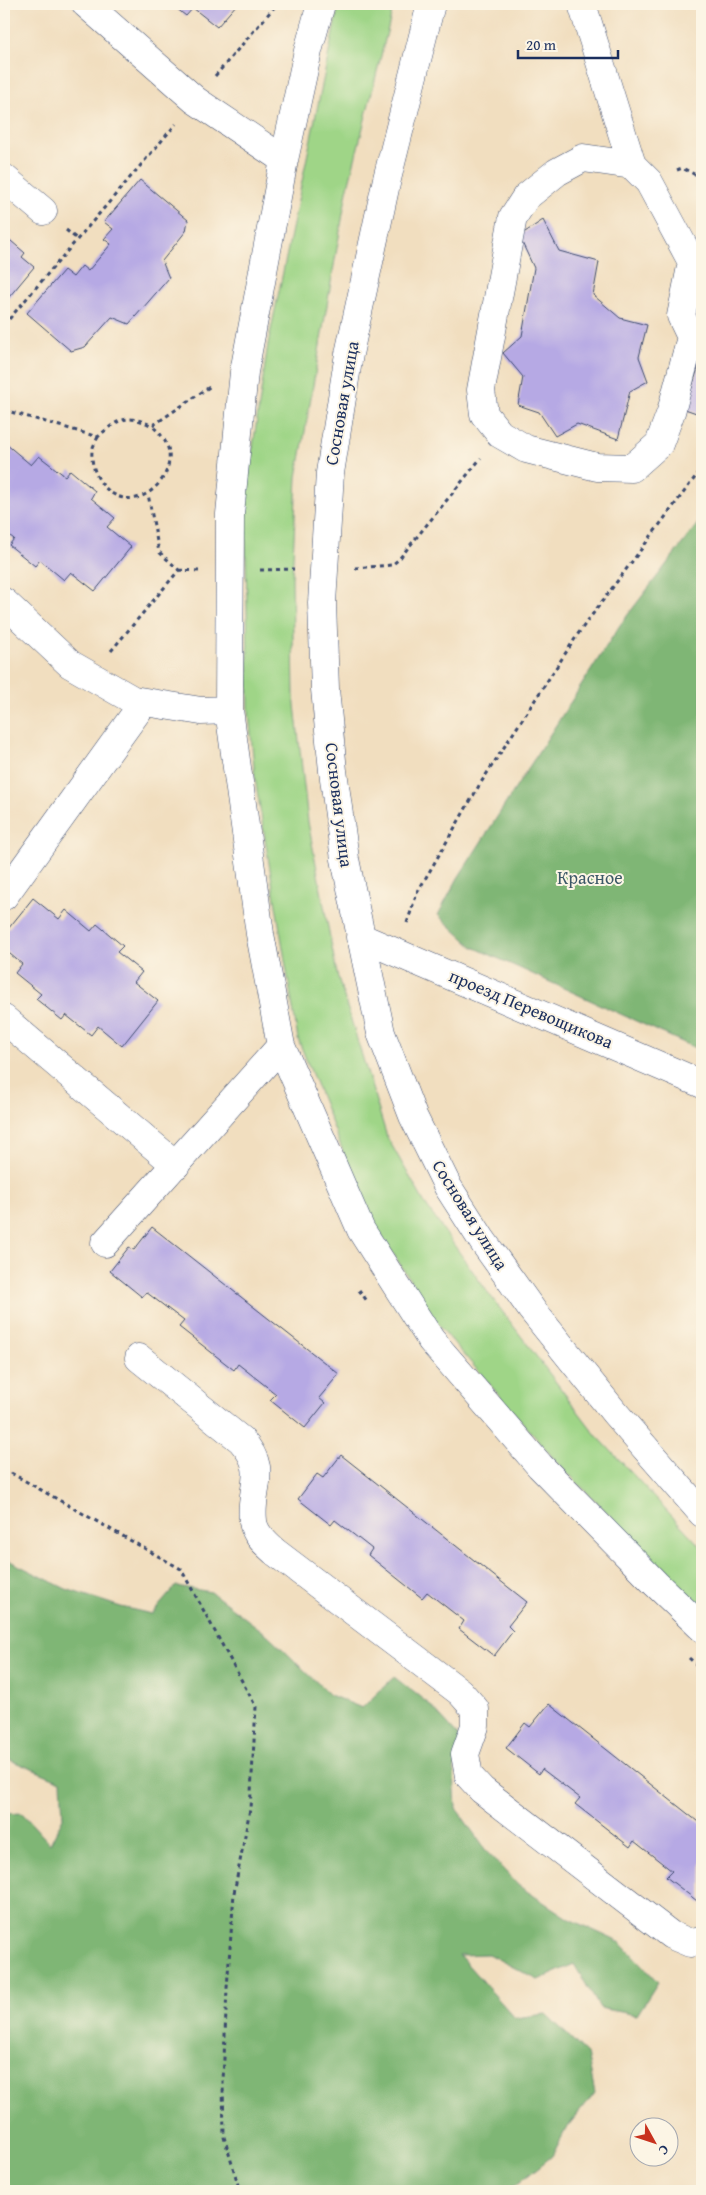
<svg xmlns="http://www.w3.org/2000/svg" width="706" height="2195" font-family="'Gentium Book Plus',serif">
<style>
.green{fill:#9fd587;stroke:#5d8272}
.forest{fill:#7fb674;stroke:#4d7269}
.building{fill:#b6a9e4}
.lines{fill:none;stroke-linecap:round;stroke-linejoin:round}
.minor-casing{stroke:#3b496d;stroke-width:29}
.path{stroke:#3b496d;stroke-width:3;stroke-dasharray:4 4;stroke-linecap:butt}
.minor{stroke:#fff;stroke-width:28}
.labels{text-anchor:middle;stroke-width:4;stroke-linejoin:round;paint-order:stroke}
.street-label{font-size:18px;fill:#1b2f5e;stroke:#fcf5e5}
.park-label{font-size:18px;fill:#3c5868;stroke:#fcf5e5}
</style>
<rect width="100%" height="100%" fill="#fcf5e5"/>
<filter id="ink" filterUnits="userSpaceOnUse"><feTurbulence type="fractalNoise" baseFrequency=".02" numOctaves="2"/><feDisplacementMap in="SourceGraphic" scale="10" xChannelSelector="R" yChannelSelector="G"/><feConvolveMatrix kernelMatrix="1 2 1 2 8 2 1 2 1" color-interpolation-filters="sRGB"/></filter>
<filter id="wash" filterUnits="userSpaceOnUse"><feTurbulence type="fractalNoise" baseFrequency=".0096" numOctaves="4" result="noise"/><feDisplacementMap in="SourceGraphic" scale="20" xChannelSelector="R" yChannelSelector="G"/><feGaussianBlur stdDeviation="1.12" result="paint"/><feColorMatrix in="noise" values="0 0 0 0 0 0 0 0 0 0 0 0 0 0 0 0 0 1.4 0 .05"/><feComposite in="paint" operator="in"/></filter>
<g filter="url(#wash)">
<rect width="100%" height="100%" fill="#f1debf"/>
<!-- green -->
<path class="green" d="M 339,4 L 394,4 L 347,191 L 297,477 L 292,579 L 294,696 L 308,822 L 337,974 L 387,1137 L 427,1207 L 486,1290 L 596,1435 L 702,1548 L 702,1609 L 556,1461 L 441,1328 L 369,1216 L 298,1039 L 255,778 L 249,713 L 245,501 L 268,344 Z"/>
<!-- forest -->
<path class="forest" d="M 702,518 L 702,1051 L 473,947 L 438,915 L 458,878 L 620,625 Z
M 4,1558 L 66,1589 L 121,1607 L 152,1614 L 176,1586 L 211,1592 L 269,1636 L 330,1695 L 362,1708 L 394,1677 L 429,1704 L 462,1740 L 454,1771 L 456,1808 L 487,1852 L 519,1886 L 569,1919 L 621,1943 L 658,1982 L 637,2015 L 600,2008 L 574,1964 L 538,1980 L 488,1954 L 459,1955 L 515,2018 L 546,2014 L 587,2054 L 595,2093 L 567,2127 L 552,2156 L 514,2187 L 482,2191 L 4,2191 L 4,1814 L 22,1813 L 50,1844 L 63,1818 L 61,1781 L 10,1760 L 4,1755 Z"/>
<g id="blocks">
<!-- building -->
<path class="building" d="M 171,4 L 237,4 L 217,27 L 193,8 L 186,16 Z
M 140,180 L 188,220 L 186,231 L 162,261 L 169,278 L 129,324 L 112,317 L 85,347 L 71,351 L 27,313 L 64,270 L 73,277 L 82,266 L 88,271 L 111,244 L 104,239 L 113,229 L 104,222 Z
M 543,220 L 559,251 L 599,262 L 593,295 L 620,318 L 647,325 L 639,357 L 648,381 L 630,391 L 618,439 L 577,424 L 555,436 L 539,412 L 518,405 L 523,377 L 503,353 L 522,336 L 534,268 L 519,236 Z
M 4,235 L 25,253 L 22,257 L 34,267 L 4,303 Z
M 702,356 L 702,415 L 685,409 Z
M 6,444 L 31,465 L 39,456 L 65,476 L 70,470 L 95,491 L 91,498 L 115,518 L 107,527 L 131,547 L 95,591 L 71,572 L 64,580 L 40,560 L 35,566 L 9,545 L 14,539 L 4,531 L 4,447 Z
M 33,898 L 59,919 L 66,910 L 91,931 L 97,924 L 123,946 L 117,952 L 142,972 L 134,982 L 158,1001 L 122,1046 L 98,1026 L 91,1035 L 66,1015 L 62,1020 L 36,999 L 41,994 L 15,973 L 22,964 L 4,949 L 4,934 Z
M 152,1227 L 339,1374 L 319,1398 L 325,1403 L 305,1428 L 270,1400 L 276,1394 L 238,1364 L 234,1370 L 179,1327 L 184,1321 L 146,1292 L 142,1297 L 110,1271 L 129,1247 L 134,1250 Z
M 341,1455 L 527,1602 L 508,1626 L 513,1631 L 494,1656 L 459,1629 L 464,1621 L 427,1592 L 422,1598 L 368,1555 L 372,1549 L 335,1520 L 331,1525 L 298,1499 L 317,1474 L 323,1478 Z
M 549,1704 L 702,1825 L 701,1904 L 666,1877 L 672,1871 L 634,1841 L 630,1847 L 575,1804 L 580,1798 L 542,1769 L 539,1774 L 506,1748 L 525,1723 L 530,1727 Z"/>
</g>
</g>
<g filter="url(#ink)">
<use href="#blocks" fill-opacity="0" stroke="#3b496d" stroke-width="1"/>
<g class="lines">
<defs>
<path id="minor" d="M 86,4 L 195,100 L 284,160
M 321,4 L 308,51 L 284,160 L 244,372 L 230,514 L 229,710 L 260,934 L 281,1046 L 361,1230 L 431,1340 L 540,1466 L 656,1584 L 702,1628
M 431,4 L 387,179 L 349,354 L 330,473 L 322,603 L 325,689 L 333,771 L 345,859 L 381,1033 L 413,1116 L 448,1187 L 482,1240 L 532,1310 L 614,1412 L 702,1513
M 582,4 L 632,165 L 649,182 L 692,262 L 681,316 L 691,337 L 671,412 L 659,444 L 632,468 L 597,467 L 526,449 L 500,434 L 484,414 L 481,390 L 513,217 L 526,197 L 557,172 L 583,158 L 632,165
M 4,178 L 43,211
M 4,602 L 70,664 L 133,700 L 201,711 L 229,710
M 4,896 L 144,702
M 360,937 L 702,1084
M 4,1019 L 176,1165
M 105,1243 L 281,1046
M 139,1358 L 241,1440 C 270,1472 249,1487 253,1521 C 254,1534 266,1544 275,1552 L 460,1692 L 475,1709 L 475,1726 L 465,1754 L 469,1776 L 482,1790 L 671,1935 L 690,1943 L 702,1941"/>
</defs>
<!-- minor casing -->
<use href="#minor" class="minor-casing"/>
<!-- path -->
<path class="path" d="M 215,76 L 277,4
M 677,170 L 682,168 L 702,178
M 66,230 L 77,239
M 4,325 L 176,124
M 4,410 L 98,437 C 117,419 128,413 152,426 L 211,386
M 98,437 C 96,441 93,446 92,451 C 90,475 109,503 136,498 C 157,493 174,469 168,448 C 165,439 159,432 152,426
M 355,568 L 392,565 L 399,559 L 481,458
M 179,570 L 199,571
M 260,570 L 294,569
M 111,651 L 179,570 L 159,552 L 148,494
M 407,923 L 417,893 L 480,784 L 580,631 L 702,468
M 359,1290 L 367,1301
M 4,1469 L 181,1569 L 256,1707 L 250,1809 L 234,1893 L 227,1988 L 223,2082 L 224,2137 L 240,2191
M 689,1658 L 702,1670"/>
<!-- minor -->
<use href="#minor" class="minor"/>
</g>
</g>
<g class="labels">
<!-- street labels -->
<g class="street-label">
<text transform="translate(342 403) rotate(-80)" y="6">Сосновая улица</text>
<text transform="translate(339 805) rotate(83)" y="6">Сосновая улица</text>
<text transform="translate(531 1009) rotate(23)" y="6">проезд Перевощикова</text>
<text transform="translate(470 1215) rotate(58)" y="6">Сосновая улица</text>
</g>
<!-- park labels -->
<g class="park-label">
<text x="590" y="884">Красное</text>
</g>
</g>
<!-- margin -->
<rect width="706" height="2195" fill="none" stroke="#fcf5e5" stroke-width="20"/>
<!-- north arrow -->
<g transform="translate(654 2142) rotate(130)"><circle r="24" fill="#fcf5e5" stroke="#a2a6af"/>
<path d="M0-4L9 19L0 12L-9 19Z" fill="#c8321e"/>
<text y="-8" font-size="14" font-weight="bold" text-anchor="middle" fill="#1b2f5e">С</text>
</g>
<!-- scale -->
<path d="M518 50v8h100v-8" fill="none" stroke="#1b2f5e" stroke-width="2.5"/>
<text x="526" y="50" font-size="15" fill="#1b2f5e" stroke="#fcf5e5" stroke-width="4" paint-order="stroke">20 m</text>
</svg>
